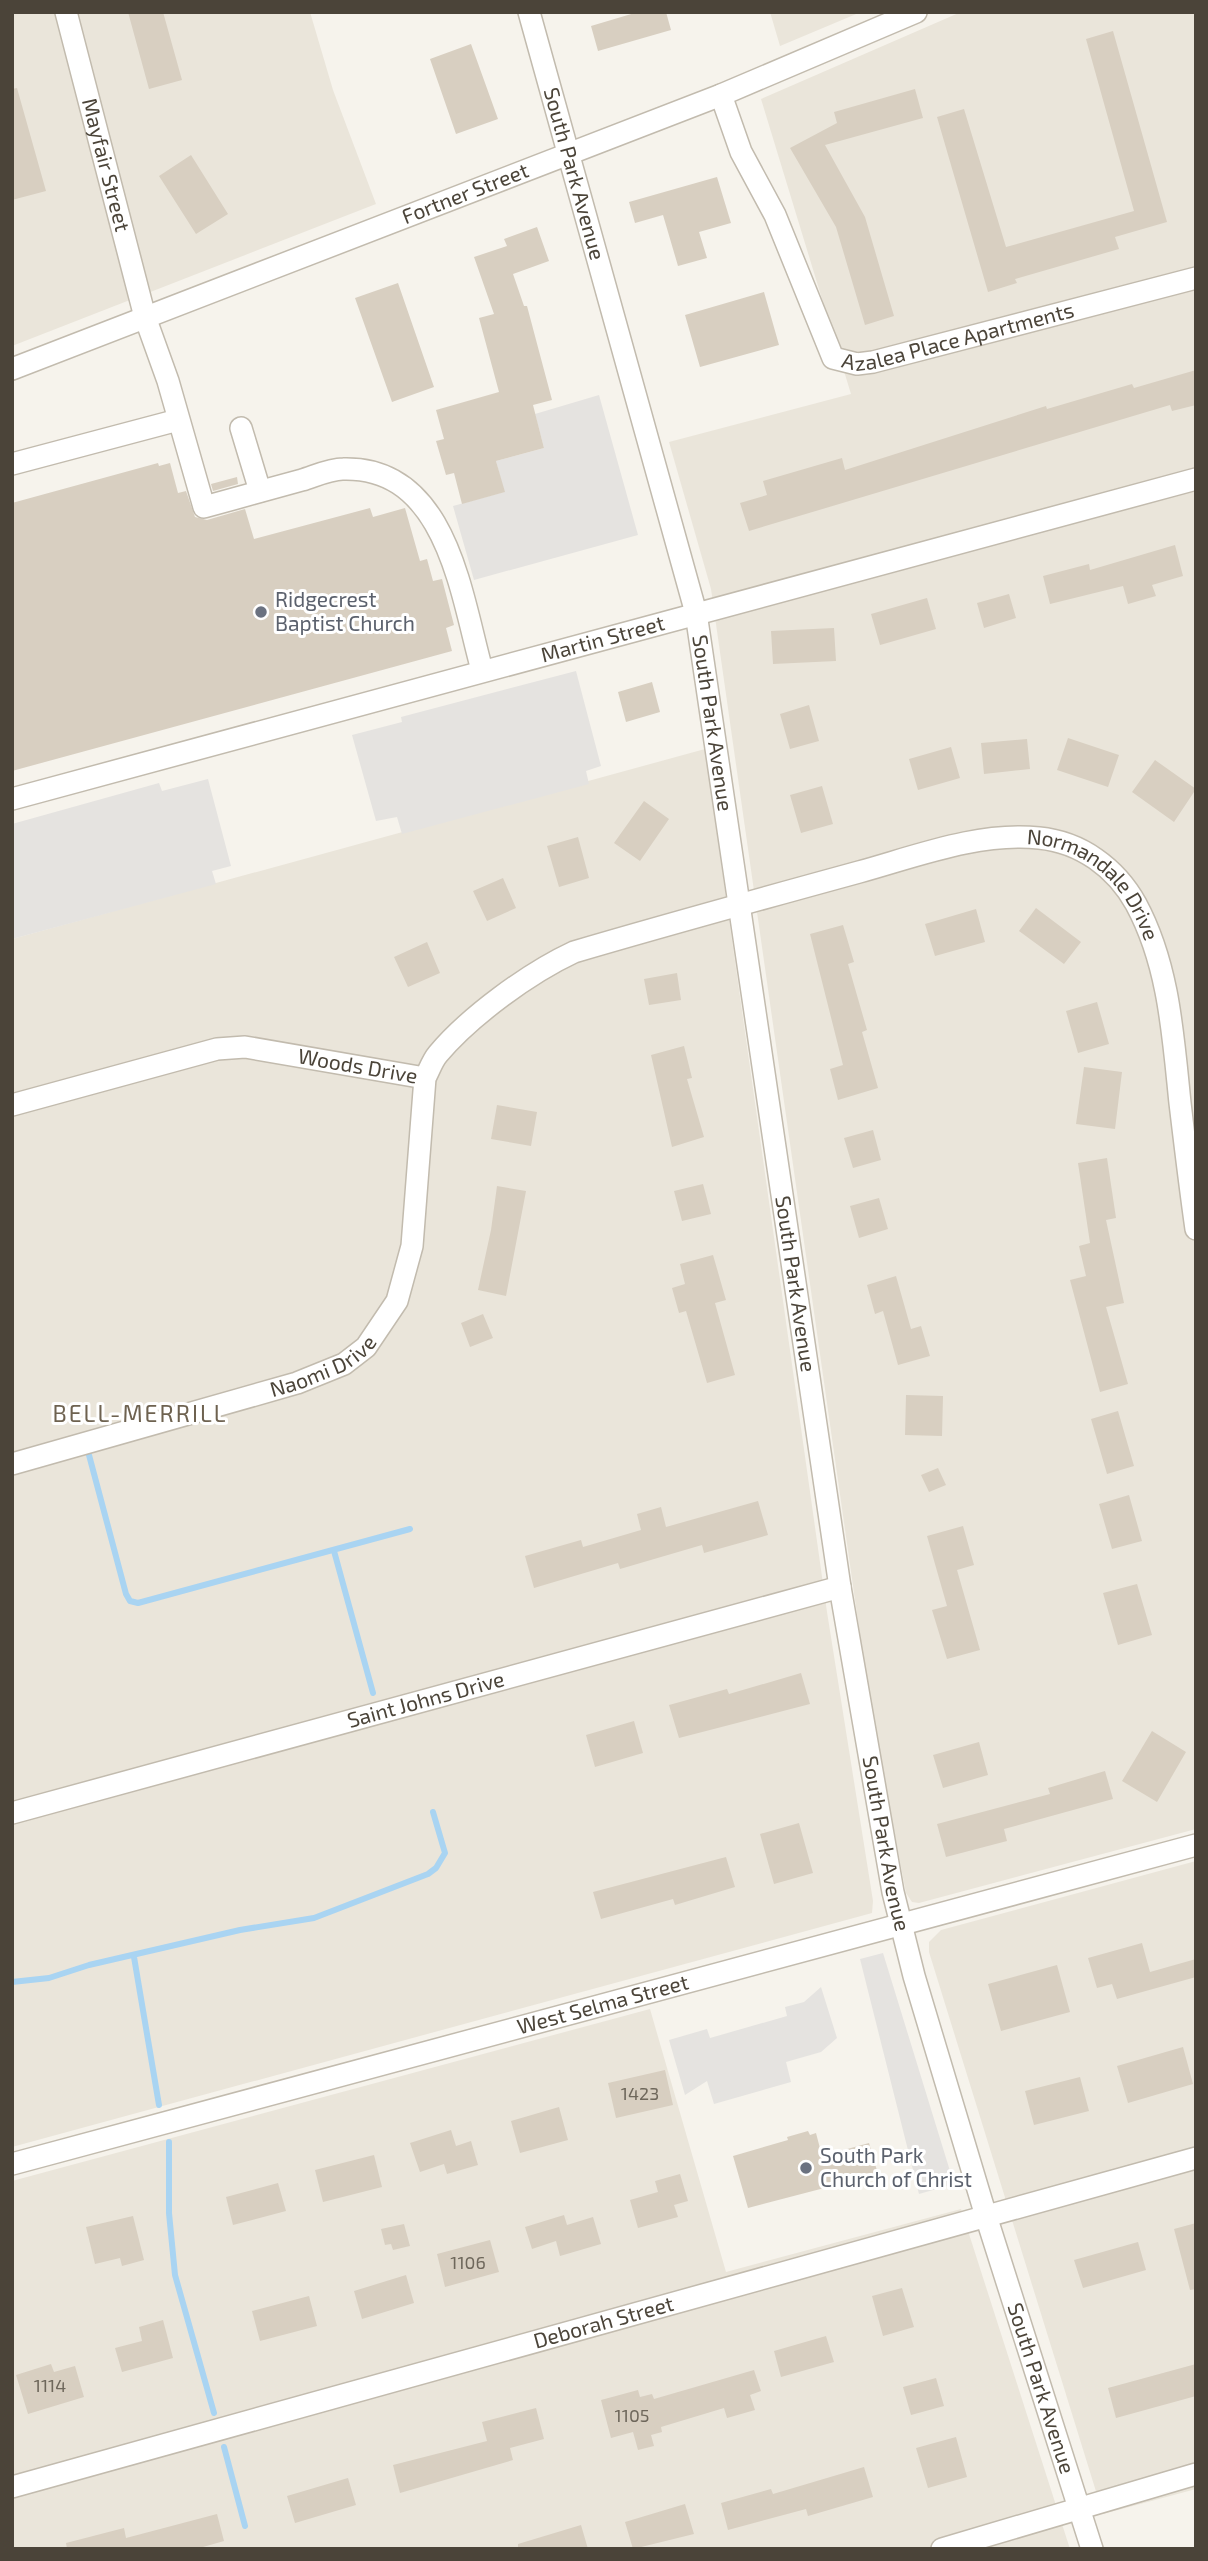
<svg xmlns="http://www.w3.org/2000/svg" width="1208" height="2561" font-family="'Exo 2',sans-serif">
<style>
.residential{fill:#eae5da}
.parking{fill:#e5e3e0}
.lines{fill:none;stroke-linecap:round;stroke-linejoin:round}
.stream{stroke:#a9d4f2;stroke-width:6}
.building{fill:#d8cfc1}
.minor-casing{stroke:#c2bbae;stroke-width:24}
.minor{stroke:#fff;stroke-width:21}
.worship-dot{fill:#6b7280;stroke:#fff;stroke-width:2.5}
.labels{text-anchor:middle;stroke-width:6;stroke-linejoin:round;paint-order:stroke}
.number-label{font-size:18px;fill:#6e675b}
.street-label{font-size:21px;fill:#4b4439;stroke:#fff}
.worship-label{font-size:21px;fill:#5b616d;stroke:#fff;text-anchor:start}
.neighbourhood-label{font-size:23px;letter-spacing:2px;fill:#6e6250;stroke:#fff}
</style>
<rect width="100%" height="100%" fill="#f6f3ec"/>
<!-- residential -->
<path class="residential" d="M 12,12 L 310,12 L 333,90 L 376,204 L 12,346 Z
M 770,12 L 861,12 L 780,46 Z
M 961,12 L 1196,12 L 1196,1829 L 919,1903 L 912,1902 L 906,1893 L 870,1705 L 711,589 L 669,442 L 851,394 L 761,99 Z
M 705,749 L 827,1612 L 873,1901 L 872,1913 L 12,2147 L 12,939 Z
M 1196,1861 L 1196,2489 L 1103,2514 L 929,1952 L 929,1942 L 941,1930 Z
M 650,2009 L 726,2272 L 961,2209 L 1070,2549 L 12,2549 L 12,2181 Z"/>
<!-- parking -->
<path class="parking" d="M 599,395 L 638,535 L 474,580 L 453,506 L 504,492 L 496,461 L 544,448 L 535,414 Z
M 576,671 L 601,766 L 586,771 L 589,784 L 402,834 L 397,817 L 376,821 L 352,735 L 402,722 L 401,717 Z
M 208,779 L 231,866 L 212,871 L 216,884 L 12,939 L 12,824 L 159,783 L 162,791 Z
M 883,1953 L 954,2184 L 919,2194 L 860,1959 Z
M 821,1987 L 837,2038 L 821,2052 L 786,2062 L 791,2082 L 714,2104 L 707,2081 L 685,2095 L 669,2040 L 707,2029 L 710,2038 L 787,2016 L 785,2007 L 804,2002 Z"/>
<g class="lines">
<!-- stream -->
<path class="stream" d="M 89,1455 L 126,1594 L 130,1601 L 138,1603 L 410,1529
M 334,1551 L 373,1693
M 134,1957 L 159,2105
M 12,1982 L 49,1978 L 89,1965 L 240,1930 L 314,1918 L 428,1874 L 436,1868 L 445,1853 L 433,1812
M 169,2142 L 169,2213 L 175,2275 L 214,2413
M 224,2447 L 245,2526"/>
</g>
<!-- building -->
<path class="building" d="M 128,12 L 163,12 L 182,80 L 149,89 Z
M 638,12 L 666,12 L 671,30 L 598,51 L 591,26 Z
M 1113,31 L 1167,222 L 1115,237 L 1119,249 L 1015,279 L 1017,283 L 988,292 L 937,117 L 964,109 L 1006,247 L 1134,211 L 1086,39 Z
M 471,44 L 498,119 L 456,134 L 430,59 Z
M 17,88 L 46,191 L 12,200 L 12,89 Z
M 915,89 L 923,118 L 825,145 L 865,217 L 894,316 L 865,325 L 836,227 L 790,148 L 837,123 L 834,112 Z
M 191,155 L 228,214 L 196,234 L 159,176 Z
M 717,177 L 731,223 L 699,232 L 707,258 L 678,266 L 663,215 L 635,223 L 629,202 Z
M 537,227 L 549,261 L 513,274 L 524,306 L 527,306 L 552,400 L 533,405 L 544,448 L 496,461 L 505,492 L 462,504 L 454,473 L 446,475 L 436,441 L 444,439 L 436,410 L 499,392 L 479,318 L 494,314 L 474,257 L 507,246 L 504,239 Z
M 398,283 L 434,387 L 392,402 L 355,298 Z
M 764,292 L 779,345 L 700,367 L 685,315 Z
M 1196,370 L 1196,405 L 1172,411 L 1170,405 L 749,531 L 740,503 L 767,495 L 763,481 L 842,458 L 845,470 L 1046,406 L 1047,409 L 1132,384 L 1134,388 Z
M 158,463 L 159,466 L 170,463 L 178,493 L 186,491 L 195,517 L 207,520 L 245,509 L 254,539 L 370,508 L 373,517 L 405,508 L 420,561 L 427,559 L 433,581 L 442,579 L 454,625 L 446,628 L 452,651 L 12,771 L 12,503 Z
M 237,477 L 238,484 L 213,491 L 211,484 Z
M 1175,545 L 1183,576 L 1152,585 L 1156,596 L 1128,604 L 1123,586 L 1050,604 L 1043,576 L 1089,564 L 1090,570 Z
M 1009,594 L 1016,618 L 984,628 L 977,603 Z
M 927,598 L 936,629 L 880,645 L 871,614 Z
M 834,628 L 836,661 L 773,664 L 771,631 Z
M 652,682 L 660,712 L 626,722 L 618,692 Z
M 809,705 L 819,741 L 790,749 L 780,714 Z
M 1068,738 L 1119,755 L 1108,787 L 1057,770 Z
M 1027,739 L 1030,769 L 984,774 L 981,743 Z
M 951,747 L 960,778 L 918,790 L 909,759 Z
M 1155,760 L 1196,789 L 1174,822 L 1132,792 Z
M 822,786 L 833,824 L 801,833 L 790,795 Z
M 644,801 L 669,819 L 640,861 L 614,843 Z
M 578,837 L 589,878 L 559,887 L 547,846 Z
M 503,878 L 516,908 L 487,921 L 473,891 Z
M 1036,908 L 1081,942 L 1064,964 L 1019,931 Z
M 976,909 L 985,942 L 935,956 L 925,924 Z
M 843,925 L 854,962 L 848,964 L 867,1030 L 862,1032 L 878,1088 L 838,1100 L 830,1069 L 843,1065 L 810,934 Z
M 427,942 L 440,973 L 408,987 L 394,957 Z
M 677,973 L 681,1000 L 649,1005 L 644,979 Z
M 1097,1002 L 1109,1044 L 1078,1053 L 1066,1011 Z
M 684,1046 L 692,1078 L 687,1079 L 704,1137 L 672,1147 L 651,1055 Z
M 1084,1067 L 1122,1072 L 1115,1129 L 1076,1124 Z
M 497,1105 L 537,1112 L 531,1146 L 491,1139 Z
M 873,1130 L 881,1160 L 853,1168 L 844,1138 Z
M 1107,1158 L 1116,1218 L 1106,1220 L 1124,1303 L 1106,1307 L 1128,1384 L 1100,1392 L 1070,1280 L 1086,1276 L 1079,1246 L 1090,1243 L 1078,1163 Z
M 703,1184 L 711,1214 L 682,1221 L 674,1191 Z
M 497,1186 L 526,1191 L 506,1296 L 478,1290 L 491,1230 Z
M 879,1198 L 888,1229 L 859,1238 L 850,1206 Z
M 713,1255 L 726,1300 L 715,1303 L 735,1375 L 707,1383 L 686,1311 L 679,1313 L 672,1288 L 685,1284 L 680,1264 Z
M 896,1276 L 911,1329 L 921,1326 L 930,1356 L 898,1365 L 883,1311 L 875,1314 L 867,1285 Z
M 483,1314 L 493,1338 L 470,1347 L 461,1323 Z
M 906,1395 L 943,1396 L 942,1436 L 905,1435 Z
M 1118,1411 L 1134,1466 L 1107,1474 L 1091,1419 Z
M 938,1468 L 946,1485 L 929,1492 L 921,1475 Z
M 1129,1495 L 1142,1541 L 1112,1549 L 1099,1504 Z
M 758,1501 L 768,1535 L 704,1553 L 702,1545 L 620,1569 L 618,1563 L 534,1588 L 525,1556 L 581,1540 L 583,1547 L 641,1530 L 637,1514 L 661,1507 L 666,1527 Z
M 963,1526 L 974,1565 L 957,1570 L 980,1650 L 947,1659 L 932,1610 L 947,1606 L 927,1536 Z
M 1137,1584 L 1152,1635 L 1118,1645 L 1103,1593 Z
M 801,1673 L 810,1704 L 679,1738 L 669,1705 L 727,1689 L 729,1694 Z
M 634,1721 L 643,1753 L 595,1767 L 586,1735 Z
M 1152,1731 L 1186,1752 L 1157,1802 L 1122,1781 Z
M 979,1742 L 988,1775 L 943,1788 L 933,1755 Z
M 1105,1771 L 1113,1799 L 1004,1829 L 1007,1841 L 946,1857 L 937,1824 L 1050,1794 L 1048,1788 Z
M 799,1823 L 813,1873 L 774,1884 L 760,1834 Z
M 726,1857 L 735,1887 L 675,1905 L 673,1899 L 601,1919 L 593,1892 Z
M 1142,1943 L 1150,1972 L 1196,1959 L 1196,1977 L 1117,1999 L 1112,1984 L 1097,1988 L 1088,1958 Z
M 1057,1965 L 1070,2012 L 1001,2031 L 988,1984 Z
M 1183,2047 L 1193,2084 L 1128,2103 L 1117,2066 Z
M 665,2070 L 673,2105 L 616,2118 L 608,2083 Z
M 1080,2077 L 1089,2111 L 1034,2125 L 1025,2091 Z
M 559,2107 L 568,2140 L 520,2153 L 511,2121 Z
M 451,2130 L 456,2146 L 471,2141 L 478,2165 L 447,2174 L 444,2164 L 420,2172 L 410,2143 Z
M 808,2131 L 810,2135 L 816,2133 L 822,2156 L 869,2143 L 878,2174 L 748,2208 L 733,2156 L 788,2140 L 787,2137 Z
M 374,2155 L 382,2187 L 323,2202 L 315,2170 Z
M 680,2174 L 688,2201 L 674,2205 L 678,2217 L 638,2228 L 630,2200 L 658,2192 L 655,2181 Z
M 278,2183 L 286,2211 L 233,2225 L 226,2197 Z
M 564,2215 L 567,2225 L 593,2217 L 601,2244 L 560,2256 L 556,2241 L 532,2249 L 525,2227 Z
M 133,2216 L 144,2260 L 122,2266 L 120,2258 L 95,2264 L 86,2227 Z
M 1196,2223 L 1196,2289 L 1190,2290 L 1174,2229 Z
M 404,2224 L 410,2246 L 393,2250 L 391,2244 L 385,2245 L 381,2229 Z
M 490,2240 L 499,2272 L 445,2287 L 437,2254 Z
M 1138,2242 L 1146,2270 L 1083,2288 L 1074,2260 Z
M 406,2275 L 414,2303 L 362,2319 L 354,2291 Z
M 902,2288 L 914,2327 L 883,2336 L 872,2296 Z
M 309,2296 L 317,2326 L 260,2341 L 252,2311 Z
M 163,2320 L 173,2358 L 122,2372 L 115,2348 L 142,2341 L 139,2327 Z
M 826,2336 L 834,2362 L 781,2377 L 774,2351 Z
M 51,2364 L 54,2372 L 75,2366 L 84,2397 L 28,2414 L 16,2375 Z
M 1196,2364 L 1196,2396 L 1116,2418 L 1108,2388 Z
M 754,2370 L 761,2391 L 750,2395 L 755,2410 L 727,2418 L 724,2408 L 661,2427 L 662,2432 L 651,2435 L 654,2446 L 638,2450 L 633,2432 L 611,2438 L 601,2400 L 638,2390 L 640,2397 L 652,2394 L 654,2399 Z
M 936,2378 L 944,2406 L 911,2415 L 903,2387 Z
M 536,2408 L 544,2439 L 510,2448 L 513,2460 L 400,2493 L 393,2465 L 487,2441 L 482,2422 Z
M 956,2437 L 967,2477 L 928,2488 L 916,2448 Z
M 864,2467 L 873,2497 L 808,2516 L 806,2509 L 728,2530 L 721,2503 L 771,2489 L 773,2494 Z
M 348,2478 L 356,2505 L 295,2523 L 287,2496 Z
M 685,2504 L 694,2534 L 633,2549 L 625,2522 Z
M 217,2514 L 224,2541 L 196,2549 L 67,2549 L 66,2543 L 124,2528 L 126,2538 Z
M 581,2525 L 588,2549 L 518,2549 L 518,2544 Z"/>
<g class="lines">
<defs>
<g id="minor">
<path id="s1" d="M 66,12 L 145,317 L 168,381 L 204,507 C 237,498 269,489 302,480 C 315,476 330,469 343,469 C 447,466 461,595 482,670"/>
<path id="s2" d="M 529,12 L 696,613 L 840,1587 L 893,1892 L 914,1976 L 986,2216 L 1092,2549"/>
<path id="s3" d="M 721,95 L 741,152 L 775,215 L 833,358 L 857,364 L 873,362 L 1196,278"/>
<path id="s4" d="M 12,369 L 721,95 L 916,12"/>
<path d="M 241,428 L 260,491"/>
<path d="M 12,464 L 178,420"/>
<path id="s5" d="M 12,799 L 1196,479"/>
<path id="s6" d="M 12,1105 L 217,1049 L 245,1047 L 425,1078"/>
<path id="s7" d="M 12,1464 L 297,1383 L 344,1364 L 366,1347 L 397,1301 L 412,1246 L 425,1078 C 429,1071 432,1061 438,1054 C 470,1016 529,973 574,952 C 669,924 764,898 859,872 C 917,856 978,832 1039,838 C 1081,842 1116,868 1136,904 C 1169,965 1173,1035 1180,1103 C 1185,1145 1190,1187 1196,1229"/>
<path id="s8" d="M 12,1813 L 840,1587"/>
<path id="s9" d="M 12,2164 L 1196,1845"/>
<path id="s10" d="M 12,2487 L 1196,2158"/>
<path d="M 942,2549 L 1196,2474"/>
</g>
</defs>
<!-- minor casing -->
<use href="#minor" class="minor-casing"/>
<!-- minor -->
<use href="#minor" class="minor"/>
</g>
<!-- markers -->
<g class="worship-dot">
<circle cx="261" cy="612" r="7"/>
<circle cx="806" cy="2168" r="7"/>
</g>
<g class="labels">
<!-- number labels -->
<g class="number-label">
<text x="640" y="2100">1423</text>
<text x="468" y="2269">1106</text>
<text x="50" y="2392">1114</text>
<text x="632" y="2422">1105</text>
</g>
<!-- street labels -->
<g class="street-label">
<text dy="7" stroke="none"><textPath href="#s1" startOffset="158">Mayfair Street</textPath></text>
<text dy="7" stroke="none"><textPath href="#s2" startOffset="168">South Park Avenue</textPath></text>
<text dy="7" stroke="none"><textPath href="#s4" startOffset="486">Fortner Street</textPath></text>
<text dy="7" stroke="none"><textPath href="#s3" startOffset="415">Azalea Place Apartments</textPath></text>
<text dy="7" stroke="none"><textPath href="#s5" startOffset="612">Martin Street</textPath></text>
<text dy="7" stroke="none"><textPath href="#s2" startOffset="735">South Park Avenue</textPath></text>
<text dy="7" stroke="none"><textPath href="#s7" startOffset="1409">Normandale Drive</textPath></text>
<text dy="7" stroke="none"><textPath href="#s6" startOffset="355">Woods Drive</textPath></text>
<text dy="7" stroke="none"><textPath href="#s2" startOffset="1302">South Park Avenue</textPath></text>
<text dy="7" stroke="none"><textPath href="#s7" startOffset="327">Naomi Drive</textPath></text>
<text dy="7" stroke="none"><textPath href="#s8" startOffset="429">Saint Johns Drive</textPath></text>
<text dy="7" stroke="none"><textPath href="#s2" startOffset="1869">South Park Avenue</textPath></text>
<text dy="7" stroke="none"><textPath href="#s9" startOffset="612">West Selma Street</textPath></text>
<text dy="7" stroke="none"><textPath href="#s10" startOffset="614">Deborah Street</textPath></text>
<text dy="7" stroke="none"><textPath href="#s2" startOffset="2436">South Park Avenue</textPath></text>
</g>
<!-- worship labels -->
<g class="worship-label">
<text x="275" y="607">Ridgecrest<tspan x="275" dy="24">Baptist Church</tspan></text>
<text x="820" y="2163">South Park<tspan x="820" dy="24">Church of Christ</tspan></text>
</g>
<!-- neighbourhood labels -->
<g class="neighbourhood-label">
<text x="140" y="1422">BELL-MERRILL</text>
</g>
</g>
<!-- border -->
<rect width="1208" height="2561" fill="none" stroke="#4b4439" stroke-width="28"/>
</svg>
